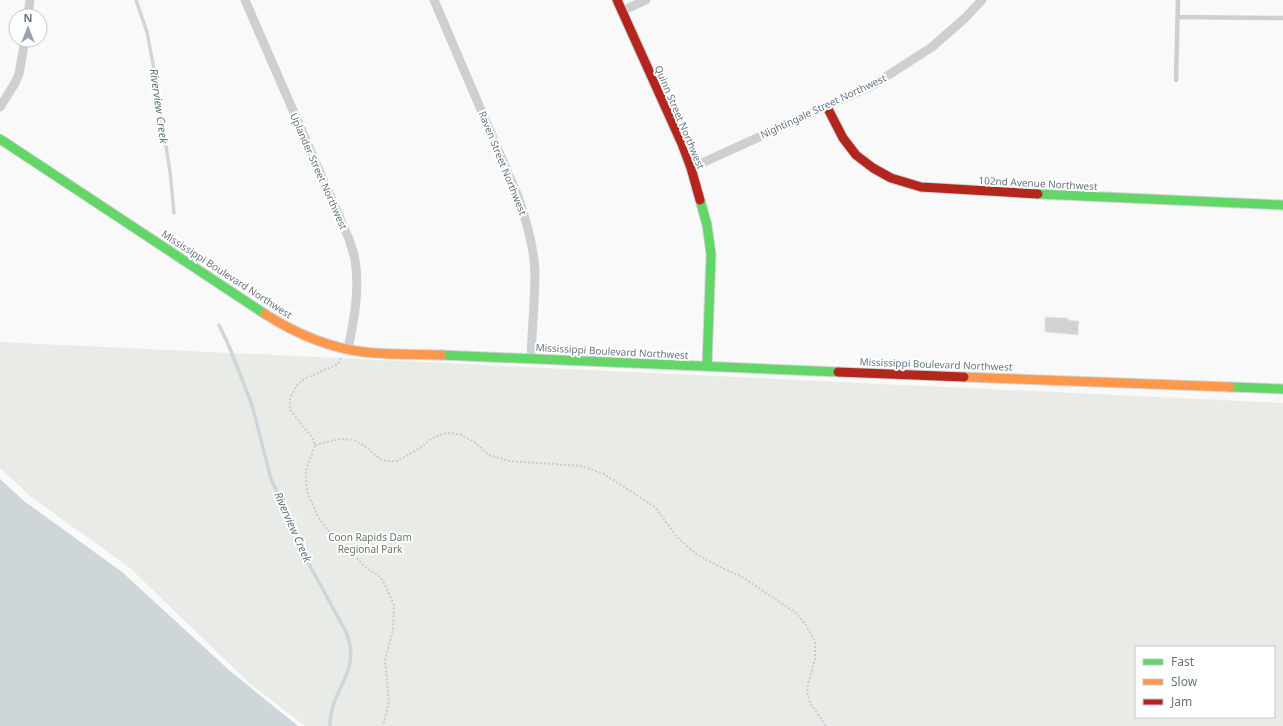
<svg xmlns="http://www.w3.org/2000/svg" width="1283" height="726" font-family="'Noto Sans',sans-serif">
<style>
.green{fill:#e8ebe6;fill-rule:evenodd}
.water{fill:#ced6d9}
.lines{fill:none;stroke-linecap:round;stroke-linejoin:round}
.stream{stroke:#ced6d9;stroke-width:3.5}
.building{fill:#d0d2d3;stroke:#e8e8e8}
.fast-casing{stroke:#d5d6d7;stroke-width:11}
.slow-casing{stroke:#d5d6d7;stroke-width:11}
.jam-casing{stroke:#d5d6d7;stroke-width:11}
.path{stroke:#cbcccd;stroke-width:2;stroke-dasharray:2 2;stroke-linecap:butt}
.lane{stroke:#cecfd0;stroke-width:4.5}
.street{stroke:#cecfd0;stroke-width:9}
.fast{stroke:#63d668;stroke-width:9}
.slow{stroke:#ff974d;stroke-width:9}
.jam{stroke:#b3261e;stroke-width:9}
.labels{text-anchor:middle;stroke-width:4;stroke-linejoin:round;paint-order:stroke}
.street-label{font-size:10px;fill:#657683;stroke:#fff}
.park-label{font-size:10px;fill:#687a64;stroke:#fff}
.water-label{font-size:11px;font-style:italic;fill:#60757c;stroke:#fff}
</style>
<rect width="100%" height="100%" fill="#f9f9f9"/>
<!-- green -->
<path class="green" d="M 0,342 L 1283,403 L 1283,726 L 305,726 L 249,683 L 129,567 L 31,497 L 0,468 ZM 1136,647 L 1274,647 L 1274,717 L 1136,717 Z"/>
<!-- water -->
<path class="water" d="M 0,479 L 24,501 L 122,572 L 230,671 L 298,726 L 0,726 Z"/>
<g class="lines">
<!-- stream -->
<path class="stream" d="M 136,0 L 147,32 L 155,75 L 170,172 L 174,213
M 219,325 L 229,346 L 252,405 L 271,479 L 310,566 L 346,632 C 363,673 329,689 330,726"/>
</g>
<!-- building -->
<path class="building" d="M 1045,317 L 1067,318 L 1069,320 L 1079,321 L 1078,335 L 1045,332 Z"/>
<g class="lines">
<defs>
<path id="fast" d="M 0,139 L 265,314
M 1038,194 L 1283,205
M 700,200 L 707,225 L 711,254 L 707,366
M 441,355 L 838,372
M 1230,387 L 1283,389"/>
<path id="slow" d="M 265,314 C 295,333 329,348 364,352 C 389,355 416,354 441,355
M 964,377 L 1230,387"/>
<path id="jam" d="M 617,0 L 682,144 L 691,168 L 700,200
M 827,107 L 843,138 L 856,155 L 873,168 L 891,178 L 921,187 L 1038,194
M 838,372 L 964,377"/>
</defs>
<!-- fast casing -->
<use href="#fast" class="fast-casing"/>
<!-- slow casing -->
<use href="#slow" class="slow-casing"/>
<!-- jam casing -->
<use href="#jam" class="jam-casing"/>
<!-- path -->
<path class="path" d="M 341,358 L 338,364 L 304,379 L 297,385 L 290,398 L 290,410 L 312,437 L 315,445 L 306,470 L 306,482 L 308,494 L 318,517 L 338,543 L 355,556 L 365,567 L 379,576 L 383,581 L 394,605 L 393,630 L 387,652 L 385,660 L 389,702 L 383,726
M 315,445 L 340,439 L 354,440 L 366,447 L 380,459 L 388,461 L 397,461 L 417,450 L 431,439 L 442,434 L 451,433 L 461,435 L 476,443 L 489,455 L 509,461 L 582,466 L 604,474 L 655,507 L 677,537 L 696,554 L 718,566 L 742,577 L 796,613 L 806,625 L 815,642 L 815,659 L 807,688 L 808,696 L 810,703 L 826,726"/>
<!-- lane -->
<path class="lane" d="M 1178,17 L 1283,18
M 1176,80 L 1178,0"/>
<!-- street -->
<path class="street" d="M 245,0 L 349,239 C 351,246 354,253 355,260 C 360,289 354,320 348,349
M 434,0 L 517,194 C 526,219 534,245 535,272 C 535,300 532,329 531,358
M 622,11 L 646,0
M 28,16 L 30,0
M 0,107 L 15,83 L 19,74 L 25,40
M 691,168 L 873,85 L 932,47 L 965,18 L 982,0"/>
<!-- fast -->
<use href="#fast" class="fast"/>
<!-- slow -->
<use href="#slow" class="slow"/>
<!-- jam -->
<use href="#jam" class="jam"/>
</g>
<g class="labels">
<!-- street labels -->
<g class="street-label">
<text transform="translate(823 106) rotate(-25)" y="4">Nightingale Street Northwest</text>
<text transform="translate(680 117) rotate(67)" y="4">Quinn Street Northwest</text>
<text transform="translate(503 163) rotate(68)" y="4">Raven Street Northwest</text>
<text transform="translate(319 171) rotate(66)" y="4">Uplander Street Northwest</text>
<text transform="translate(1038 183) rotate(3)" y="4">102nd Avenue Northwest</text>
<text transform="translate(227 274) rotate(33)" y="4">Mississippi Boulevard Northwest</text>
<text transform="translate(612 351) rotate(3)" y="4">Mississippi Boulevard Northwest</text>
<text transform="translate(936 364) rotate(2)" y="4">Mississippi Boulevard Northwest</text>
</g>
<!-- park labels -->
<g class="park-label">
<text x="370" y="541">Coon Rapids Dam<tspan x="370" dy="12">Regional Park</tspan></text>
</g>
<!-- water labels -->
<g class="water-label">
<text transform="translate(159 106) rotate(82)" y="4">Riverview Creek</text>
<text transform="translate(293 527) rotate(66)" y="4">Riverview Creek</text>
</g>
</g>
<!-- legend -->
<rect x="1135" y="646" width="140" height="72" fill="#ffffff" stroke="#c1c8cd"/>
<rect x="1143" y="659" width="20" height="6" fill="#63d668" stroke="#c1c8cd"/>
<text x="1171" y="666" font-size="12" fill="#657683">Fast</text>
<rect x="1143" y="679" width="20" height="6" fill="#ff974d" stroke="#c1c8cd"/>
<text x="1171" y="686" font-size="12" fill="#657683">Slow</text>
<rect x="1143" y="699" width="20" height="6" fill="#b3261e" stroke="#c1c8cd"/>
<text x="1171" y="706" font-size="12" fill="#657683">Jam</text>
<!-- north arrow -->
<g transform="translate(28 28)"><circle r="19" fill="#ffffff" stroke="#c1c8cd"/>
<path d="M0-3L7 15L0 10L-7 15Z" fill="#99a4ac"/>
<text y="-6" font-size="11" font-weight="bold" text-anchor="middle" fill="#657683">N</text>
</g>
</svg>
